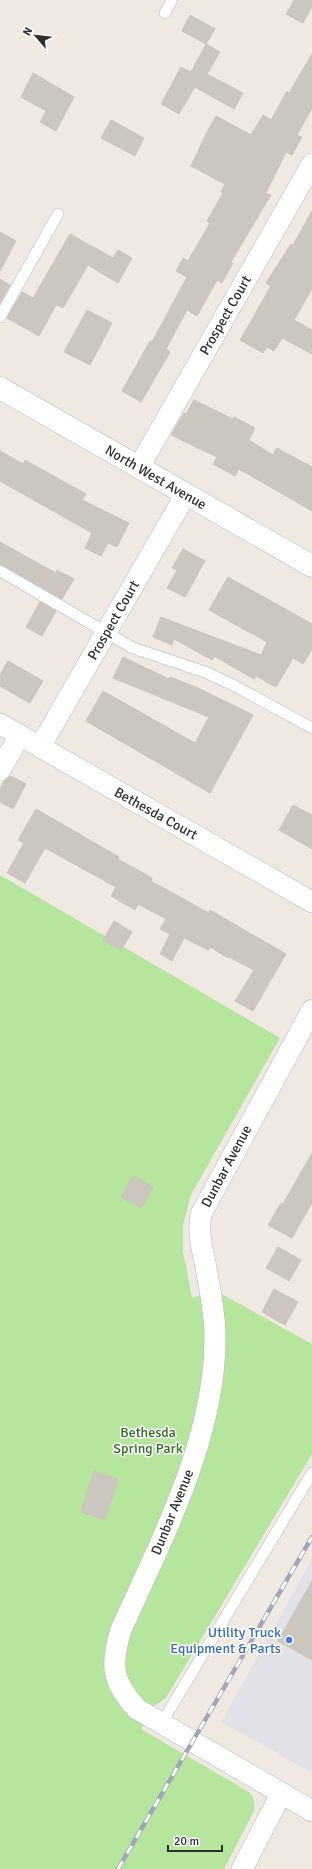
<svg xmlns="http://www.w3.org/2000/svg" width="312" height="1869" font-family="Signika,sans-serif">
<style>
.industrial{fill:#e3e1e8}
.green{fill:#b6e59e}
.building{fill:#cbc7bf;stroke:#cbc5ba}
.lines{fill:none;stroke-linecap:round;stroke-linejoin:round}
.lane-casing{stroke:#b4b7c1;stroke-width:12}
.street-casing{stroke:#b4b7c1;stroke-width:22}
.secondary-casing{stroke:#b4b7c1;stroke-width:23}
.lane{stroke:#fff;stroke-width:11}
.street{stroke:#fff;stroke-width:21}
.secondary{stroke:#fff;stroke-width:22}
.rail-casing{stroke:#a3a6b8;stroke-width:4.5}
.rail{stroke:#fff;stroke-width:3;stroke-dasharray:9;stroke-linecap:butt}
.shop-dot{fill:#3f7fe0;stroke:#fff;stroke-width:1.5}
.labels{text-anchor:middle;stroke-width:3;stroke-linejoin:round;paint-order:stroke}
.street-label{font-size:14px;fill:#2e2e2e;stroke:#fff}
.park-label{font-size:14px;fill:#2c6e1b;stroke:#fff}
.shop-label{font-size:14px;fill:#366cbe;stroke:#fff;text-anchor:end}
</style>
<rect width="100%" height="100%" fill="#efe9e1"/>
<!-- industrial -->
<path class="industrial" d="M 312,1559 L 312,1770 L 311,1772 L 221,1722 Z"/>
<!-- green -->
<path class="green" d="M 0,875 L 280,1038 L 191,1195 L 183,1225 L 183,1251 L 192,1298 L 216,1291 L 312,1344 L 312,1454 L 166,1698 L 154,1706 L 141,1729 L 249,1792 C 254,1798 255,1803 254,1811 L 224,1869 L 0,1869 Z"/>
<!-- building -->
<path class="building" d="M 294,0 L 312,0 L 312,7 L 303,23 L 286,14 Z
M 190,15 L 215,29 L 206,44 L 182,31 Z
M 206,44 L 220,52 L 207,74 L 243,93 L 234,109 L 195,87 L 179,114 L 161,104 L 181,67 L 191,72 Z
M 312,54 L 312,108 L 297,135 L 302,137 L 292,155 L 286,152 L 266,193 L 271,195 L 231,262 L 233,263 L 222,283 L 217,280 L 197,316 L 187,310 L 166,349 L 170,352 L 141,402 L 122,391 L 150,341 L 152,342 L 187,277 L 176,271 L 183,258 L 188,261 L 210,223 L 207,221 L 223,193 L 221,192 L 225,184 L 191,166 L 208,130 L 216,116 L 251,135 L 263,115 L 271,120 L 287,91 L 289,93 Z
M 33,73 L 74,97 L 56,131 L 40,122 L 46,111 L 21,97 Z
M 111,120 L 144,138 L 135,156 L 101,138 Z
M 312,211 L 312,289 L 294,320 L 312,330 L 312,354 L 282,338 L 274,351 L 267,347 L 263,353 L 240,340 L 271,286 L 266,283 L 291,244 L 293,245 Z
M 0,232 L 16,241 L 0,271 Z
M 70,234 L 113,258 L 118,250 L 132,258 L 118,283 L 88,265 L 63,308 L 56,305 L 39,336 L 7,318 L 22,292 L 33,298 Z
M 0,279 L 10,285 L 0,303 Z
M 87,310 L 112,323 L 90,365 L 64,352 Z
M 194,400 L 233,419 L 234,417 L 255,428 L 249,440 L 273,455 L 277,448 L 312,467 L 312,511 L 239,469 L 235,476 L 213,464 L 217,457 L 171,435 L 184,413 L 186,414 Z
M 0,451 L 23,464 L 25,460 L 86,494 L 82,500 L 129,523 L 117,547 L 108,543 L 101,556 L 85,548 L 92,533 L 0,481 Z
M 0,542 L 56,573 L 57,570 L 74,579 L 62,599 L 0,564 Z
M 183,549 L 205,561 L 185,597 L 167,588 L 177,570 L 172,568 Z
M 228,577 L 312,624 L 312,649 L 303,664 L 293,658 L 276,687 L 256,676 L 254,679 L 214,656 L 212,660 L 174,639 L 172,645 L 153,637 L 161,617 L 261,655 L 267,642 L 209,610 Z
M 40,602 L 56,611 L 42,636 L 26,627 Z
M 123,657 L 169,679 L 170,677 L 198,688 L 253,715 L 210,793 L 86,721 L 103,691 L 195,743 L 209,717 L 113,678 Z
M 8,661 L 43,681 L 30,703 L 0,686 L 0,675 Z
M 11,776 L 26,784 L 13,809 L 0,802 L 0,789 L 4,781 Z
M 293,805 L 312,815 L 312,849 L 279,830 Z
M 36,809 L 119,857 L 118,859 L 152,878 L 151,881 L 209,913 L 210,910 L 286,954 L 253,1011 L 235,1001 L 254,970 L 229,957 L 228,958 L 210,947 L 208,950 L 184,938 L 172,961 L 160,954 L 170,934 L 160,929 L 166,919 L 138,904 L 135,910 L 111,896 L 116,887 L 45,848 L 25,883 L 7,873 L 24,843 L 18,840 Z
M 114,921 L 132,932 L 121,950 L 103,940 Z
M 312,1153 L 312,1203 L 292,1238 L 268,1225 L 281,1203 L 283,1204 Z
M 133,1176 L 153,1187 L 142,1208 L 121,1197 Z
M 278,1247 L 301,1260 L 289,1281 L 266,1268 Z
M 274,1289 L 298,1302 L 285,1325 L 262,1312 Z
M 94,1471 L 118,1479 L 105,1520 L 81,1512 Z
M 312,1581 L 312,1660 L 278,1641 Z"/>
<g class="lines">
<defs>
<path id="lane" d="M 165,13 L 172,0
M 0,317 L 58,214
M 0,571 L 133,648 L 205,672 L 235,686 L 312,728
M 161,1724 L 312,1473"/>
<path id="street" d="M 139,467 L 312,164
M 0,724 L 312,902
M 40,747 L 186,494
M 0,770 L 20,735
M 312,1010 L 201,1214 C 198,1231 201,1245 205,1262 C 209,1286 215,1311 215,1336 C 216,1438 161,1540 121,1630 C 110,1665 112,1682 137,1709 L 312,1811
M 242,1869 L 281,1794"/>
<path id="secondary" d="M 0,388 L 312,566"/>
</defs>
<!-- lane casing -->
<use href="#lane" class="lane-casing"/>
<!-- street casing -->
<use href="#street" class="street-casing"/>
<!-- secondary casing -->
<use href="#secondary" class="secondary-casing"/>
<!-- lane -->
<use href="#lane" class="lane"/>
<!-- street -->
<use href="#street" class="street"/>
<!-- secondary -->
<use href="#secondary" class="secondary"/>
<defs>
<path id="rail" d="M 118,1869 L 312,1537"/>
</defs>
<!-- rail casing -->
<use href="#rail" class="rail-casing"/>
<!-- rail -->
<use href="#rail" class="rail"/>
</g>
<!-- markers -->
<circle class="shop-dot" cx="289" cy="1640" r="4"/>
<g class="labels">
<!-- street labels -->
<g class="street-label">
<text transform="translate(225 315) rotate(-60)" y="5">Prospect Court</text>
<text transform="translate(156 477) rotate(30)" y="5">North West Avenue</text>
<text transform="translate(113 620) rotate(-60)" y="5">Prospect Court</text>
<text transform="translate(156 813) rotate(29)" y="5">Bethesda Court</text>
<text transform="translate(226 1166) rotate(-62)" y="5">Dunbar Avenue</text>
<text transform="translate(172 1512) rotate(-68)" y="5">Dunbar Avenue</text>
</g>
<!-- park labels -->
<g class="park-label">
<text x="148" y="1437">Bethesda<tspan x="148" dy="16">Spring Park</tspan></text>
</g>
<!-- shop labels -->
<g class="shop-label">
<text x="281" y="1637">Utility Truck<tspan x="281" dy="16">Equipment &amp; Parts</tspan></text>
</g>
</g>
<!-- north arrow -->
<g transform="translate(36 36) rotate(298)" stroke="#ffffff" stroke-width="3" paint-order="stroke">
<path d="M0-3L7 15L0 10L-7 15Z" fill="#2e2e2e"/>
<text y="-6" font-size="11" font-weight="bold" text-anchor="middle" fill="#2e2e2e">N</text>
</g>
<!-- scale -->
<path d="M168 1845v6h54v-6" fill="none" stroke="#2e2e2e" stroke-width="2"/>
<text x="174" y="1845" font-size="12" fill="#2e2e2e" stroke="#ffffff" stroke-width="3" paint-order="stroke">20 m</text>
</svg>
